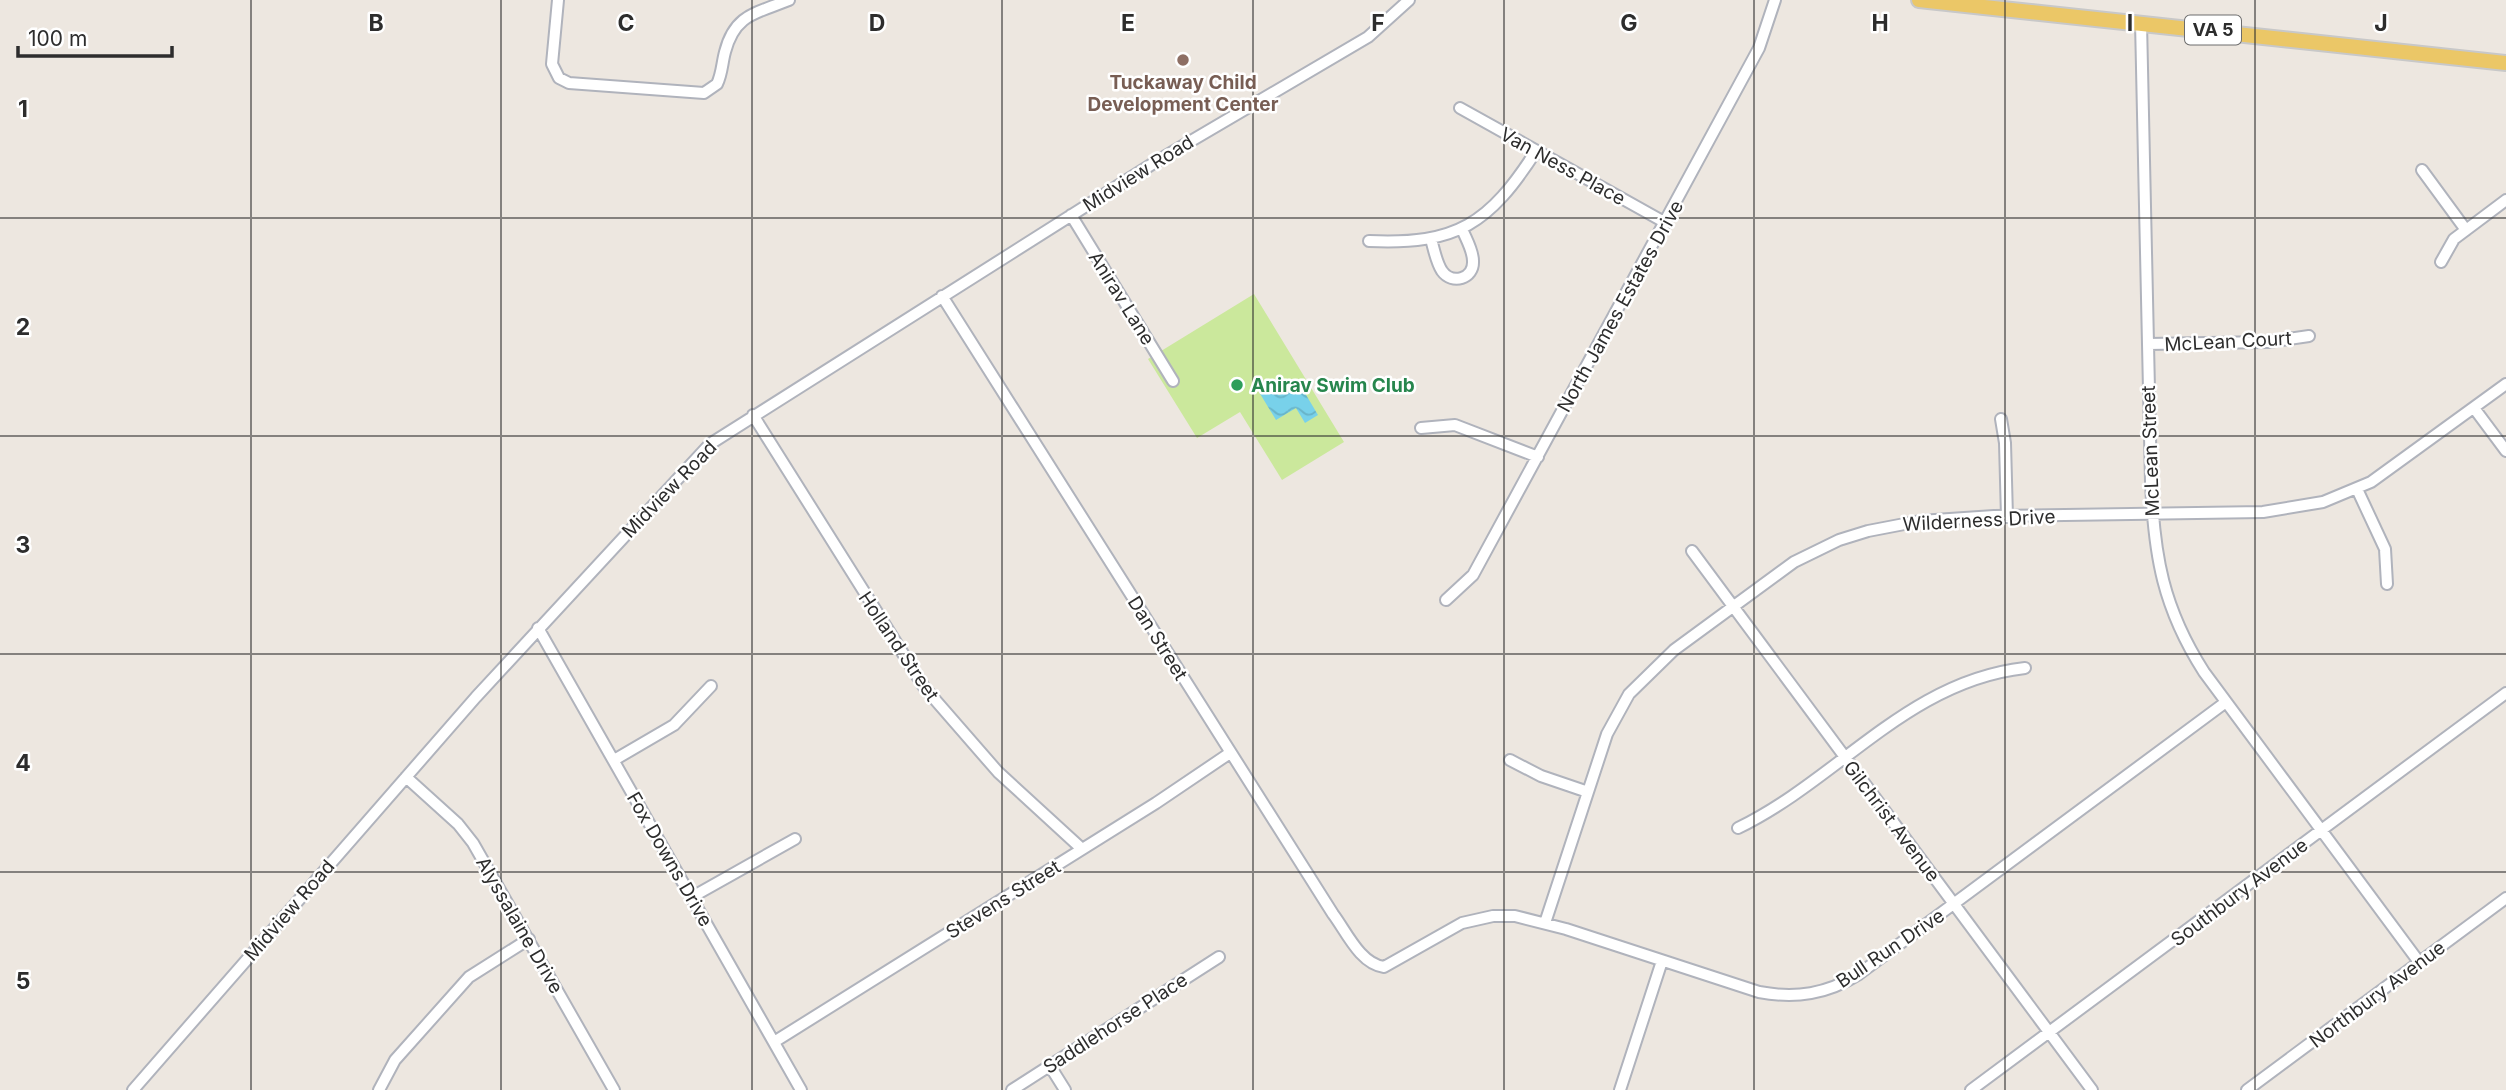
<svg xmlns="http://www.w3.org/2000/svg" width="2506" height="1090" font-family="Inter,sans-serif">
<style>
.pitch{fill:#cbe89c}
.water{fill:url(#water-waves)}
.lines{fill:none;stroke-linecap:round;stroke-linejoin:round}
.minor-casing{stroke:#b0b3bc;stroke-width:14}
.major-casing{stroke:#c8c8c8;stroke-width:18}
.minor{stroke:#fff;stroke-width:10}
.major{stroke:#ebc767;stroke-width:14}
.grid{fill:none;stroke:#2d2d2d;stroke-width:2;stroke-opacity:0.55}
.education-dot{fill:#8d6e63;stroke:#fff;stroke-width:2.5}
.leisure-dot{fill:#2e9e5b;stroke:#fff;stroke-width:2.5}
.labels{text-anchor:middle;stroke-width:5;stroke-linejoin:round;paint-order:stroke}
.shield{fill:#fff;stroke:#6c6c6c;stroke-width:2}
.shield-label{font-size:18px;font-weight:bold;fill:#2d2d2d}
.education-label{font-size:19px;font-weight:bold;fill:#785e54;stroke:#fff}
.street-label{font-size:19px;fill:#2d2d2d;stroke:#fff}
.leisure-label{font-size:19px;font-weight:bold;fill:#27864d;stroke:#fff;text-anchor:start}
.grid-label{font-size:23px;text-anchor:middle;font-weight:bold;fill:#2d2d2d;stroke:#fff;stroke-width:5;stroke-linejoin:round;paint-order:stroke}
</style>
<defs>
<pattern id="water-waves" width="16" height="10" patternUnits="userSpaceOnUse" patternTransform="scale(1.75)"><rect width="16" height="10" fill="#78d1ea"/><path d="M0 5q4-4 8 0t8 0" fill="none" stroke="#68b4c9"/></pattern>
</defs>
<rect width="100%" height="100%" fill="#ede7e0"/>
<!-- pitch -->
<path class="pitch" d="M 1254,294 L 1344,442 L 1282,480 L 1240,412 L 1197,438 L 1148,359 Z"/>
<!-- water -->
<path class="water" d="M 1299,383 L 1318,415 L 1305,423 L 1296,408 L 1276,420 L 1259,392 L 1272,385 L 1279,395 Z"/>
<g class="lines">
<defs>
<path id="minor" d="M 558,0 L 552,64 L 559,78 L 569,83 L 704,93 L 717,84 C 722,74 722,63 725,52 C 735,13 758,13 789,0
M 2141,22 L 2151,482 C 2154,556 2163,608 2204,672 L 2419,962
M 1460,108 L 1666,223
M 2422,170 L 2466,230
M 1071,215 L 1173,381
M 1431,239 C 1434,249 1436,262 1442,271 C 1452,285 1474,279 1473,261 C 1473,250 1466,239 1462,229
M 1369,241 C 1457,245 1489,224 1536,151
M 2441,262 L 2454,239 L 2506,200
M 942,296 L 1333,914 C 1346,931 1360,964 1384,967 L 1462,923 L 1493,916 L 1515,916 L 1566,929 L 1759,992 C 1796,999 1827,994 1859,974 L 2226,702
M 2148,344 L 2268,342 L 2309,336
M 2474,408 L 2506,451
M 753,415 L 924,687 L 998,772 L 1082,849
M 2001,419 L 2005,443 L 2007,517
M 1421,428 L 1455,425 L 1538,457
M 2357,489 L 2385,549 L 2387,584
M 1692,551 L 2092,1090
M 1446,600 L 1473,575 L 1759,48 L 1775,0
M 538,628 L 801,1090
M 614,760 L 674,725 L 711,686
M 1510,760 L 1541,776 L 1588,792
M 406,777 L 458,824 L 473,843 L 614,1090
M 1738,828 C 1839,779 1908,681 2025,668
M 692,897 L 795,839
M 1545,923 L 1607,734 L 1629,694 L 1674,650 L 1794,562 L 1839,540 L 1868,531 L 1920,521 L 1994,516 L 2263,512 L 2323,502 L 2371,482 L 2506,384
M 774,1042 L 1156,803 L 1230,753
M 1050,1066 L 1065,1090
M 133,1090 L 476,697 L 710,444 L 1157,161 L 1368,37 L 1409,0
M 379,1090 L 395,1060 L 469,977 L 529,939
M 1012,1090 L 1219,957
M 1620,1090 L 1662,961
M 1971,1090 L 2506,693
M 2247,1090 L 2506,898"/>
<path id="major" d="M 1919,0 L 2506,63"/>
</defs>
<!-- minor casing -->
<use href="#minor" class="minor-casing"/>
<!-- major casing -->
<use href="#major" class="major-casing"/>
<!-- minor -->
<use href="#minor" class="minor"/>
<!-- major -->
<use href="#major" class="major"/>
</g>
<!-- grid -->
<path class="grid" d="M 251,0 L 251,1090M 501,0 L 501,1090M 752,0 L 752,1090M 1002,0 L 1002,1090M 1253,0 L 1253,1090M 1504,0 L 1504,1090M 1754,0 L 1754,1090M 2005,0 L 2005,1090M 2255,0 L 2255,1090M 0,218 L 2506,218M 0,436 L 2506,436M 0,654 L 2506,654M 0,872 L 2506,872"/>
<!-- markers -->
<circle class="education-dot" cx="1183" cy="60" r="7"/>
<circle class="leisure-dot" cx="1237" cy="385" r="7"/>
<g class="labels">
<!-- shield labels -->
<rect class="shield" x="2185" y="15.5" width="56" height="29" rx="5"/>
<g class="shield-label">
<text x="2213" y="36">VA 5</text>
</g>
<!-- education labels -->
<g class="education-label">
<text x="1183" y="89">Tuckaway Child<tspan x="1183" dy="22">Development Center</tspan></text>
</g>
<!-- street labels -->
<g class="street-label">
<text transform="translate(1563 166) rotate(29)" y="7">Van Ness Place</text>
<text transform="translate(1138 173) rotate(-32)" y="7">Midview Road</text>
<text transform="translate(1122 298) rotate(58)" y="7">Anirav Lane</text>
<text transform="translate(1620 306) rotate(-61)" y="7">North James Estates Drive</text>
<text transform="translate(2228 341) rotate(-3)" y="7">McLean Court</text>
<text transform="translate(2150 451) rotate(-92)" y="7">McLean Street</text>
<text transform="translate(669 489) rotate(-46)" y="7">Midview Road</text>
<text transform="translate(1979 520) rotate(-3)" y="7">Wilderness Drive</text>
<text transform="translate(1158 638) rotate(58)" y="7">Dan Street</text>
<text transform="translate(899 646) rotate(56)" y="7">Holland Street</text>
<text transform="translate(1892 821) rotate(53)" y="7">Gilchrist Avenue</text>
<text transform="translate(670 859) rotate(60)" y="7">Fox Downs Drive</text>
<text transform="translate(2239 892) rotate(-37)" y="7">Southbury Avenue</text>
<text transform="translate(1003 899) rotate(-32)" y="7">Stevens Street</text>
<text transform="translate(289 910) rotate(-49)" y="7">Midview Road</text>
<text transform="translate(520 925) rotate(60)" y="7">Alyssalaine Drive</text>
<text transform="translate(1890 948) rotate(-34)" y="7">Bull Run Drive</text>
<text transform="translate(2377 994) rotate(-37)" y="7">Northbury Avenue</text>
<text transform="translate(1115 1023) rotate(-33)" y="7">Saddlehorse Place</text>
</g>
<!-- leisure labels -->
<g class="leisure-label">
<text x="1251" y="392">Anirav Swim Club</text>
</g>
</g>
<g class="grid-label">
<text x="376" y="31">B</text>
<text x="626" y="31">C</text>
<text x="877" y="31">D</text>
<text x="1128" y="31">E</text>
<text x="1378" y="31">F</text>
<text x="1629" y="31">G</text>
<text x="1880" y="31">H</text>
<text x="2130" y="31">I</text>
<text x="2381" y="31">J</text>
<text x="23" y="117">1</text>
<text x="23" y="335">2</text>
<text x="23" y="553">3</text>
<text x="23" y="771">4</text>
<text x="23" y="989">5</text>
</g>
<!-- scale -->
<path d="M18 46v10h154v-10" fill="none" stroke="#2d2d2d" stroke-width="3.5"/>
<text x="28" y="46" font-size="21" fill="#2d2d2d" stroke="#ffffff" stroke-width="5" paint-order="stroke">100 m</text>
</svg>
